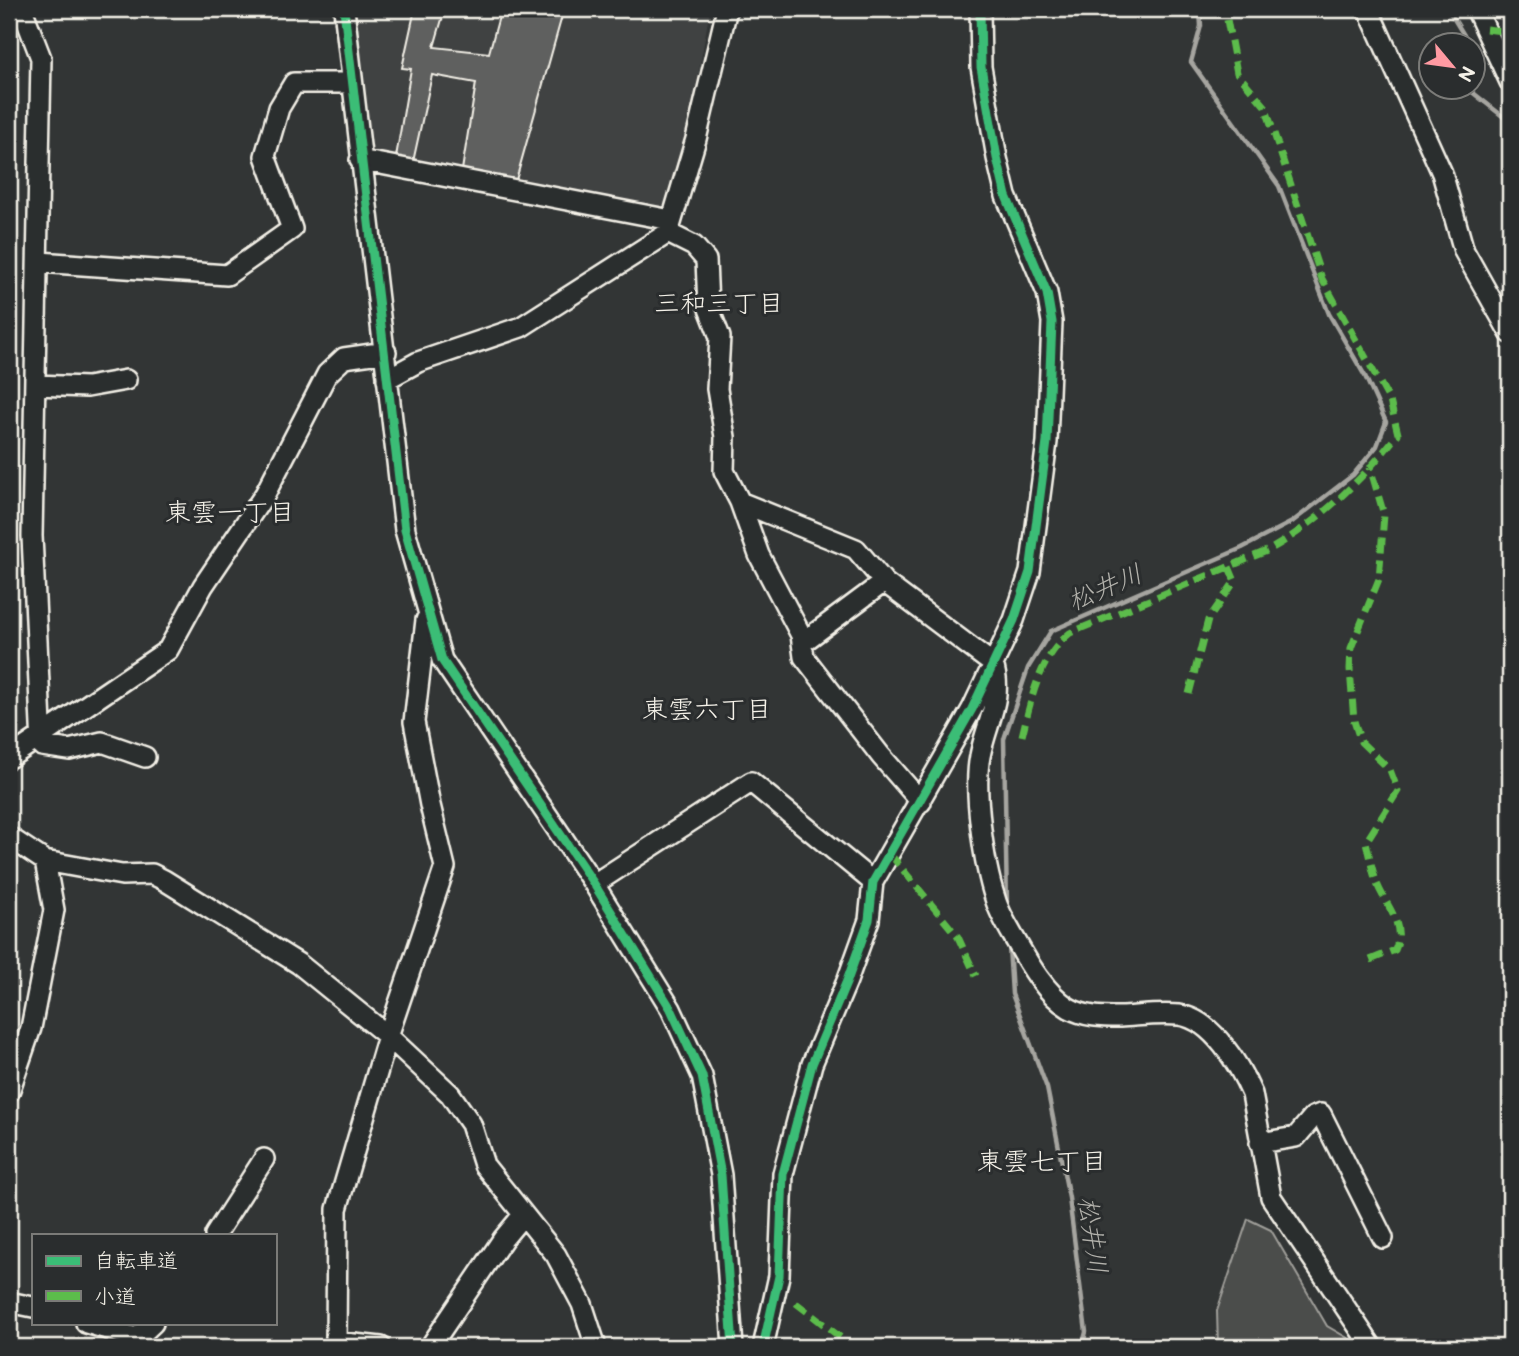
<svg xmlns="http://www.w3.org/2000/svg" width="1519" height="1356" font-family="'Balsamiq Sans','Klee One',sans-serif">
<style>
.built{fill:#404242}
.green{fill:#4b4d4c;stroke:#a09f9a;stroke-width:2}
.lines{fill:none;stroke-linecap:round;stroke-linejoin:round}
.stream{stroke:#a6a5a0;stroke-width:4.5}
.building{fill:#5f605f;stroke:#f4f1e8;stroke-width:2}
.minor-casing{stroke:#f4f1e8;stroke-width:24}
.minor{stroke:#2a2d2e;stroke-width:19}
.quiet{stroke:#5cbc4b;stroke-width:7;stroke-dasharray:14 7;stroke-linecap:butt}
.cycleway-casing{stroke:#2a2d2e;stroke-width:13}
.cycleway{stroke:#3abd76;stroke-width:9}
.labels{text-anchor:middle;stroke-width:6;stroke-linejoin:round;paint-order:stroke}
.neighbourhood-label{font-size:26px;fill:#f4f1e8;stroke:#2a2d2e}
.water-label{font-size:26px;font-style:italic;fill:#b3b2ac;stroke:#2a2d2e}
</style>
<rect width="100%" height="100%" fill="#323535"/>
<filter id="ink" filterUnits="userSpaceOnUse"><feTurbulence type="fractalNoise" baseFrequency=".0143" numOctaves="2"/><feDisplacementMap in="SourceGraphic" scale="14" xChannelSelector="R" yChannelSelector="G"/><feConvolveMatrix kernelMatrix="1 2 1 2 8 2 1 2 1" color-interpolation-filters="sRGB"/></filter>
<g filter="url(#ink)">
<!-- built -->
<path class="built" d="M 356,9 L 710,9 L 674,212 L 360,160 Z"/>
<!-- green -->
<path class="green" d="M 1248,1219 L 1271,1230 L 1327,1326 L 1363,1347 L 1218,1347 L 1217,1311 Z"/>
<g class="lines">
<!-- stream -->
<path class="stream" d="M 1448,9 L 1465,37 L 1465,46
M 1467,88 L 1510,122
M 1007,905 L 1004,739 L 1028,668 L 1051,631 L 1242,548 L 1292,522 L 1353,475 L 1377,446 L 1386,422 L 1365,376 L 1329,314 L 1279,186 L 1191,62 L 1201,26 L 1200,9
M 1009,946 L 1012,994 L 1047,1088 L 1069,1198 L 1086,1332 L 1082,1347"/>
</g>
<!-- building -->
<path class="building" d="M 415,9 L 445,9 L 434,47 L 489,53 L 501,9 L 564,9 L 516,180 L 462,170 L 476,83 L 432,75 L 413,162 L 396,157 L 411,69 L 402,68 Z"/>
<g class="lines">
<defs>
<path id="minor" d="M 22,9 L 41,58 L 32,536 L 42,746 L 69,750 L 102,742 L 145,757
M 344,9 L 405,530 L 442,660 L 594,884 L 671,1009 L 702,1076 L 721,1175 L 733,1347
M 1368,9 L 1442,173 L 1464,251 L 1510,333
M 1476,9 L 1510,82
M 360,160 L 671,220
M 668,233 L 694,246 L 706,260 L 708,306 L 720,337 L 717,389 L 725,437 L 724,471 L 740,502 L 759,555 L 801,635 L 804,657 L 881,756 L 921,802
M 39,262 L 227,275 L 292,229 L 265,156 L 279,108 L 294,83 L 352,83
M 387,379 L 418,362 L 521,327 L 668,233 L 696,139 L 727,9
M 36,385 L 87,387 L 126,380
M 740,502 L 856,549 L 884,582 L 993,664 C 1004,698 986,723 980,756 C 973,790 984,865 995,898 C 999,913 1009,929 1016,941 C 1029,964 1046,994 1069,1008 C 1085,1017 1102,1017 1120,1017 C 1139,1016 1160,1013 1179,1015 C 1212,1019 1240,1066 1252,1094 L 1271,1197 L 1372,1347
M 802,643 L 884,582
M 9,758 L 168,650 L 203,586 L 265,494 L 327,374 L 344,358 L 386,352
M 9,837 L 45,861 L 122,875 L 152,874 L 164,880 L 299,964 L 388,1036 L 450,1094 L 471,1124 L 484,1165 L 556,1255 L 582,1304 L 596,1347
M 594,884 L 751,782 L 873,882
M 9,1092 L 31,1028 L 54,910 L 45,861
M 1260,1143 L 1296,1137 L 1313,1117 L 1321,1114 L 1383,1238
M 215,1235 L 264,1159
M 9,1302 L 33,1307
M 86,1323 L 137,1338 L 153,1323
M 336,1342 L 381,1347
M 336,1347 L 337,1209 L 388,1036 L 445,867 L 430,805 L 414,722 L 426,620
M 430,1347 L 503,1239 L 523,1215
M 763,1347 L 779,1276 L 783,1174 L 812,1064 L 847,981 L 869,920 L 873,882 L 972,709 L 1014,620 L 1030,572 L 1047,442 L 1052,322 L 1047,293 L 1006,196 L 997,158 L 981,67 L 980,9"/>
</defs>
<!-- minor casing -->
<use href="#minor" class="minor-casing"/>
<!-- minor -->
<use href="#minor" class="minor"/>
<!-- quiet -->
<path class="quiet" d="M 1486,29 L 1510,32
M 1189,694 L 1208,620 L 1235,581 L 1229,567
M 1022,736 C 1031,700 1039,658 1070,633 L 1269,550 C 1318,523 1363,479 1398,434 L 1390,401 L 1322,279 L 1265,106 L 1237,73 L 1225,9
M 890,854 L 958,937 L 976,976
M 1370,960 L 1395,950 C 1407,924 1384,904 1376,881 C 1372,869 1369,855 1366,842 L 1398,791 L 1390,770 L 1361,742 L 1354,721 L 1350,669 L 1351,648 L 1379,579 L 1384,515 L 1370,467
M 796,1303 L 853,1347"/>
<defs>
<path id="cycleway" d="M 344,9 L 405,530 L 442,660 L 594,884 L 671,1009 L 702,1076 L 721,1175 L 733,1347
M 763,1347 L 779,1276 L 783,1174 L 812,1064 L 847,981 L 869,920 L 873,882 L 972,709 L 1014,620 L 1030,572 L 1047,442 L 1052,322 L 1047,293 L 1006,196 L 997,158 L 981,67 L 980,9"/>
</defs>
<!-- cycleway casing -->
<use href="#cycleway" class="cycleway-casing"/>
<!-- cycleway -->
<use href="#cycleway" class="cycleway"/>
</g>
</g>
<g class="labels">
<!-- neighbourhood labels -->
<g class="neighbourhood-label">
<text x="719" y="312">三和三丁目</text>
<text x="230" y="521">東雲一丁目</text>
<text x="707" y="718">東雲六丁目</text>
<text x="1042" y="1170">東雲七丁目</text>
</g>
<!-- water labels -->
<g class="water-label">
<text transform="translate(1105 587) rotate(-23)" y="9">松井川</text>
<text transform="translate(1093 1235) rotate(82)" y="9">松井川</text>
</g>
</g>
<!-- margin -->
<rect width="1519" height="1356" fill="none" stroke="#2a2d2e" stroke-width="35"/>
<rect x="18" y="18" width="1484" height="1321" fill="none" stroke="#f4f1e8" stroke-width="2.5" filter="url(#ink)"/>
<!-- legend -->
<rect x="32" y="1234" width="245" height="91" fill="#2a2d2e" stroke="#7b7b78" stroke-width="2"/>
<rect x="46" y="1256" width="35" height="10" fill="#3abd76" stroke="#7b7b78" stroke-width="2"/>
<text x="94" y="1268" font-size="21" fill="#f4f1e8">自転車道</text>
<rect x="46" y="1291" width="35" height="10" fill="#5cbc4b" stroke="#7b7b78" stroke-width="2"/>
<text x="94" y="1304" font-size="21" fill="#f4f1e8">小道</text>
<!-- north arrow -->
<g transform="translate(1452 66) rotate(119)"><circle r="33" fill="#2a2d2e" stroke="#7b7b78" stroke-width="2"/>
<path d="M0-5L12 26L0 18L-12 26Z" fill="#ff9aa2"/>
<text y="-10" font-size="19" font-weight="bold" text-anchor="middle" fill="#f4f1e8">N</text>
</g>
</svg>
